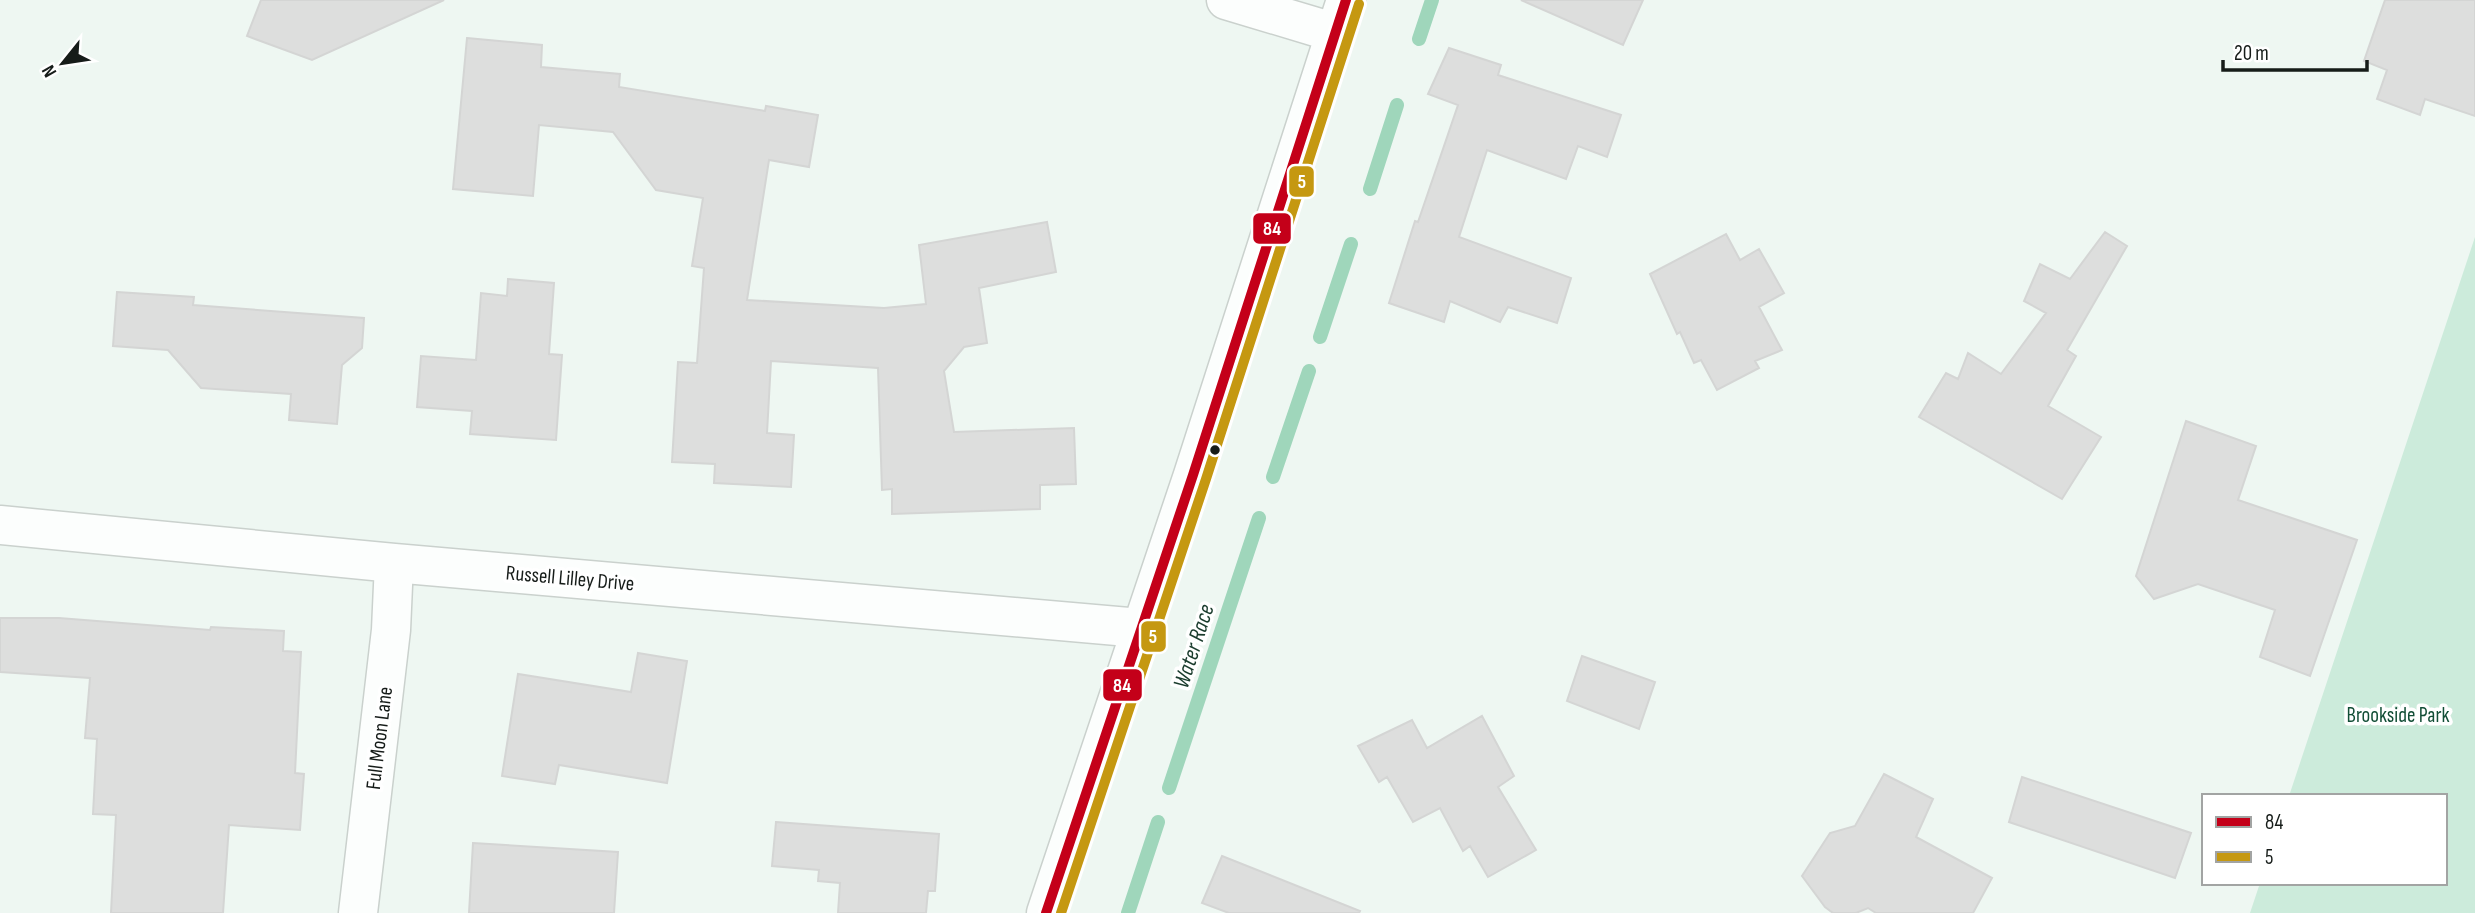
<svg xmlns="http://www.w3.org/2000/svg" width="2475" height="913" font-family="'Sofia Sans Condensed',sans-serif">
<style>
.green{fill:#ccebdb}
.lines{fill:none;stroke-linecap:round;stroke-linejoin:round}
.stream{stroke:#9fd6bb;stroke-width:14}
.building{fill:#dddedd;stroke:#d4d5d4;stroke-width:2}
.minor-casing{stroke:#cad1cd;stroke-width:41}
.tertiary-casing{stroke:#cad1cd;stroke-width:41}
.minor{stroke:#fcfefd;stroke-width:38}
.tertiary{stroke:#fcfefd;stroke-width:38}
.bus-1-casing{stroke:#fff;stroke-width:16}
.bus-2-casing{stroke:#fff;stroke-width:16}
.bus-1{stroke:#c40019;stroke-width:10}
.bus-2{stroke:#c59811;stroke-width:10}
.bus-dot{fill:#161c19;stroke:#fff;stroke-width:2.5}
.labels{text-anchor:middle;stroke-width:7;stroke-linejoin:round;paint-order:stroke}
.street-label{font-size:21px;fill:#161c19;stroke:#fff}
.park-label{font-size:21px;fill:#124e36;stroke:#fff}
.water-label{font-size:23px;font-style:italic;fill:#193b2c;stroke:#fff}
.line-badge{stroke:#fff;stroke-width:2.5}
.badge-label{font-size:19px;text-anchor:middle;font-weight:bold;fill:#fff}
</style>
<rect width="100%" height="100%" fill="#eef7f2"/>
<!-- green -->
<path class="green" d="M 2475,237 L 2475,913 L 2250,913 L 2260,883 L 2445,883 L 2445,796 L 2289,796 Z"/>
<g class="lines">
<!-- stream -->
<path class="stream" d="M 1419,39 L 1432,0
M 1370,189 L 1397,105
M 1320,337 L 1351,244
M 1273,477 L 1309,371
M 1169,788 L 1259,518
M 1128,913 L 1158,822"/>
</g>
<!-- building -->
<path class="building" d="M 261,0 L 444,0 L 312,60 L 247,36 Z
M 1521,0 L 1643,0 L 1623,45 Z
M 2385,0 L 2475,0 L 2475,116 L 2425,99 L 2420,115 L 2377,99 L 2387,70 L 2364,61 Z
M 467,38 L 542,45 L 541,67 L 620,74 L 619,87 L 765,111 L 766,106 L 818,115 L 809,167 L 769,160 L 747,300 L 884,308 L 926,304 L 919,245 L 1047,222 L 1056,272 L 979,288 L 987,343 L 964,347 L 944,371 L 954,432 L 1074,428 L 1076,484 L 1040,485 L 1040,509 L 892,514 L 892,489 L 882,490 L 878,368 L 771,361 L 767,433 L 794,435 L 791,487 L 714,483 L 715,464 L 672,462 L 678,362 L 697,363 L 704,268 L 692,266 L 703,198 L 656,190 L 613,132 L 539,125 L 533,196 L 453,189 Z
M 1449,48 L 1501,65 L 1498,75 L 1621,115 L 1607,157 L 1578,146 L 1566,179 L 1487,150 L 1459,237 L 1571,278 L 1557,323 L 1508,307 L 1500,322 L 1450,301 L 1444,322 L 1389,303 L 1415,221 L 1418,222 L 1458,105 L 1428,94 Z
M 2105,232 L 2127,246 L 2067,350 L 2076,356 L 2048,406 L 2101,437 L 2062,499 L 1919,417 L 1946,373 L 1958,379 L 1968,353 L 2001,374 L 2046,313 L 2024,301 L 2040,264 L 2070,279 Z
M 1726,234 L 1740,260 L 1759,249 L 1784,293 L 1759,307 L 1782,350 L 1755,361 L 1759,368 L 1717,390 L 1701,360 L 1694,363 L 1680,332 L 1677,334 L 1650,274 Z
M 508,279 L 554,283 L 549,354 L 562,355 L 556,440 L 470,434 L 472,411 L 417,407 L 421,356 L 476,360 L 481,293 L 507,296 Z
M 117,292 L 194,297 L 193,305 L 364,318 L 362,348 L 342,365 L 337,424 L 289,420 L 291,394 L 201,388 L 168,350 L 113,346 Z
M 2186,421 L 2256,446 L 2238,500 L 2357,540 L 2310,676 L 2260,657 L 2275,610 L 2198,584 L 2154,599 L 2136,576 Z
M 0,618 L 59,618 L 210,630 L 211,627 L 284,631 L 283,651 L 301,652 L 295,773 L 304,774 L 300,830 L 229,825 L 223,913 L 111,913 L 116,815 L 93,814 L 97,739 L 85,738 L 90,678 L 0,672 Z
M 638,653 L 687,661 L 667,783 L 559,765 L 555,784 L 502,776 L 518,674 L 631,692 Z
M 1582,656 L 1655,682 L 1639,729 L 1567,701 Z
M 1482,716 L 1514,776 L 1498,787 L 1536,850 L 1488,877 L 1470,846 L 1463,851 L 1440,808 L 1413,822 L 1387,777 L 1379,782 L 1358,746 L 1412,720 L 1427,748 Z
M 1884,774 L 1933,799 L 1916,837 L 1992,878 L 1973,913 L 1876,913 L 1868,908 L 1856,913 L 1833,913 L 1825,907 L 1802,876 L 1830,833 L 1855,826 Z
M 2022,777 L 2191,833 L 2175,878 L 2009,822 Z
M 776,822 L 939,834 L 935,891 L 928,891 L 926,913 L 838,913 L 840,883 L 818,881 L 819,870 L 772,866 Z
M 473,843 L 618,852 L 614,913 L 469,913 Z
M 1222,856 L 1360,911 L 1359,913 L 1229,913 L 1202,903 Z"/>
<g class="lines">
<defs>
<path id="minor" d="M 1226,0 L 1336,33
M 0,525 L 394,563 L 1140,628
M 358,913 L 391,630 L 394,563"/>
<path id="tertiary" d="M 1046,913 L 1193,475 L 1346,0"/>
</defs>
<!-- minor casing -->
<use href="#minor" class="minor-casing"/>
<!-- tertiary casing -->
<use href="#tertiary" class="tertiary-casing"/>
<!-- minor -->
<use href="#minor" class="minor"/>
<!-- tertiary -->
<use href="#tertiary" class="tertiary"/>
<defs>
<path id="bus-1" d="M 1046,913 L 1193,475 L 1346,0"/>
<path id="bus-2" d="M 1061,913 L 1206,479 L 1359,4"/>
</defs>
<!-- bus-1 casing -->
<use href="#bus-1" class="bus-1-casing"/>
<!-- bus-2 casing -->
<use href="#bus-2" class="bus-2-casing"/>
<!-- bus-1 -->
<use href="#bus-1" class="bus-1"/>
<!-- bus-2 -->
<use href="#bus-2" class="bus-2"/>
</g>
<!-- markers -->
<circle class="bus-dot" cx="1215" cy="450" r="6"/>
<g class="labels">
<!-- street labels -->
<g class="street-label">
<text transform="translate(570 578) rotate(5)" y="7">Russell Lilley Drive</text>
<text transform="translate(379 738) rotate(-83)" y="7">Full Moon Lane</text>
</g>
<!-- park labels -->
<g class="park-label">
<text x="2398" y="722">Brookside Park</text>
</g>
<!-- water labels -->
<g class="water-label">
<text transform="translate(1193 646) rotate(-72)" y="8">Water Race</text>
</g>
</g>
<g class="line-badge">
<rect x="1288" y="165" width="27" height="33" rx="7" fill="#c59811"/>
<rect x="1252" y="212" width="40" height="33" rx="7" fill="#c40019"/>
<rect x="1140" y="620" width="27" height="33" rx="7" fill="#c59811"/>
<rect x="1102" y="668" width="41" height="34" rx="7" fill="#c40019"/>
</g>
<g class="badge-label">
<text x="1302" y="188">5</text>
<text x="1272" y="235">84</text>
<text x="1153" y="643">5</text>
<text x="1122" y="692">84</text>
</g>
<!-- legend -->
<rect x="2202" y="794" width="245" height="91" fill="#ffffff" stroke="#a2a4a3" stroke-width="2"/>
<rect x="2216" y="817" width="35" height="10" fill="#c40019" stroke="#a2a4a3" stroke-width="2"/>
<text x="2265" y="829" font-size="21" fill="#161c19">84</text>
<rect x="2216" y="852" width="35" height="10" fill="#c59811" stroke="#a2a4a3" stroke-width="2"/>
<text x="2265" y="864" font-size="21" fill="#161c19">5</text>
<!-- north arrow -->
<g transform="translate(63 63) rotate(240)" stroke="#ffffff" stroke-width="5" paint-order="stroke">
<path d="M0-5L12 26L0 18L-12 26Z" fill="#161c19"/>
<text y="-10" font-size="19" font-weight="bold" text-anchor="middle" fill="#161c19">N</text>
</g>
<!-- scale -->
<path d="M2223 60v10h144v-10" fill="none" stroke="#161c19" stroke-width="3.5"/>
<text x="2234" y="60" font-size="21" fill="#161c19" stroke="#ffffff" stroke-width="5" paint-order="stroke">20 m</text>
</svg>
